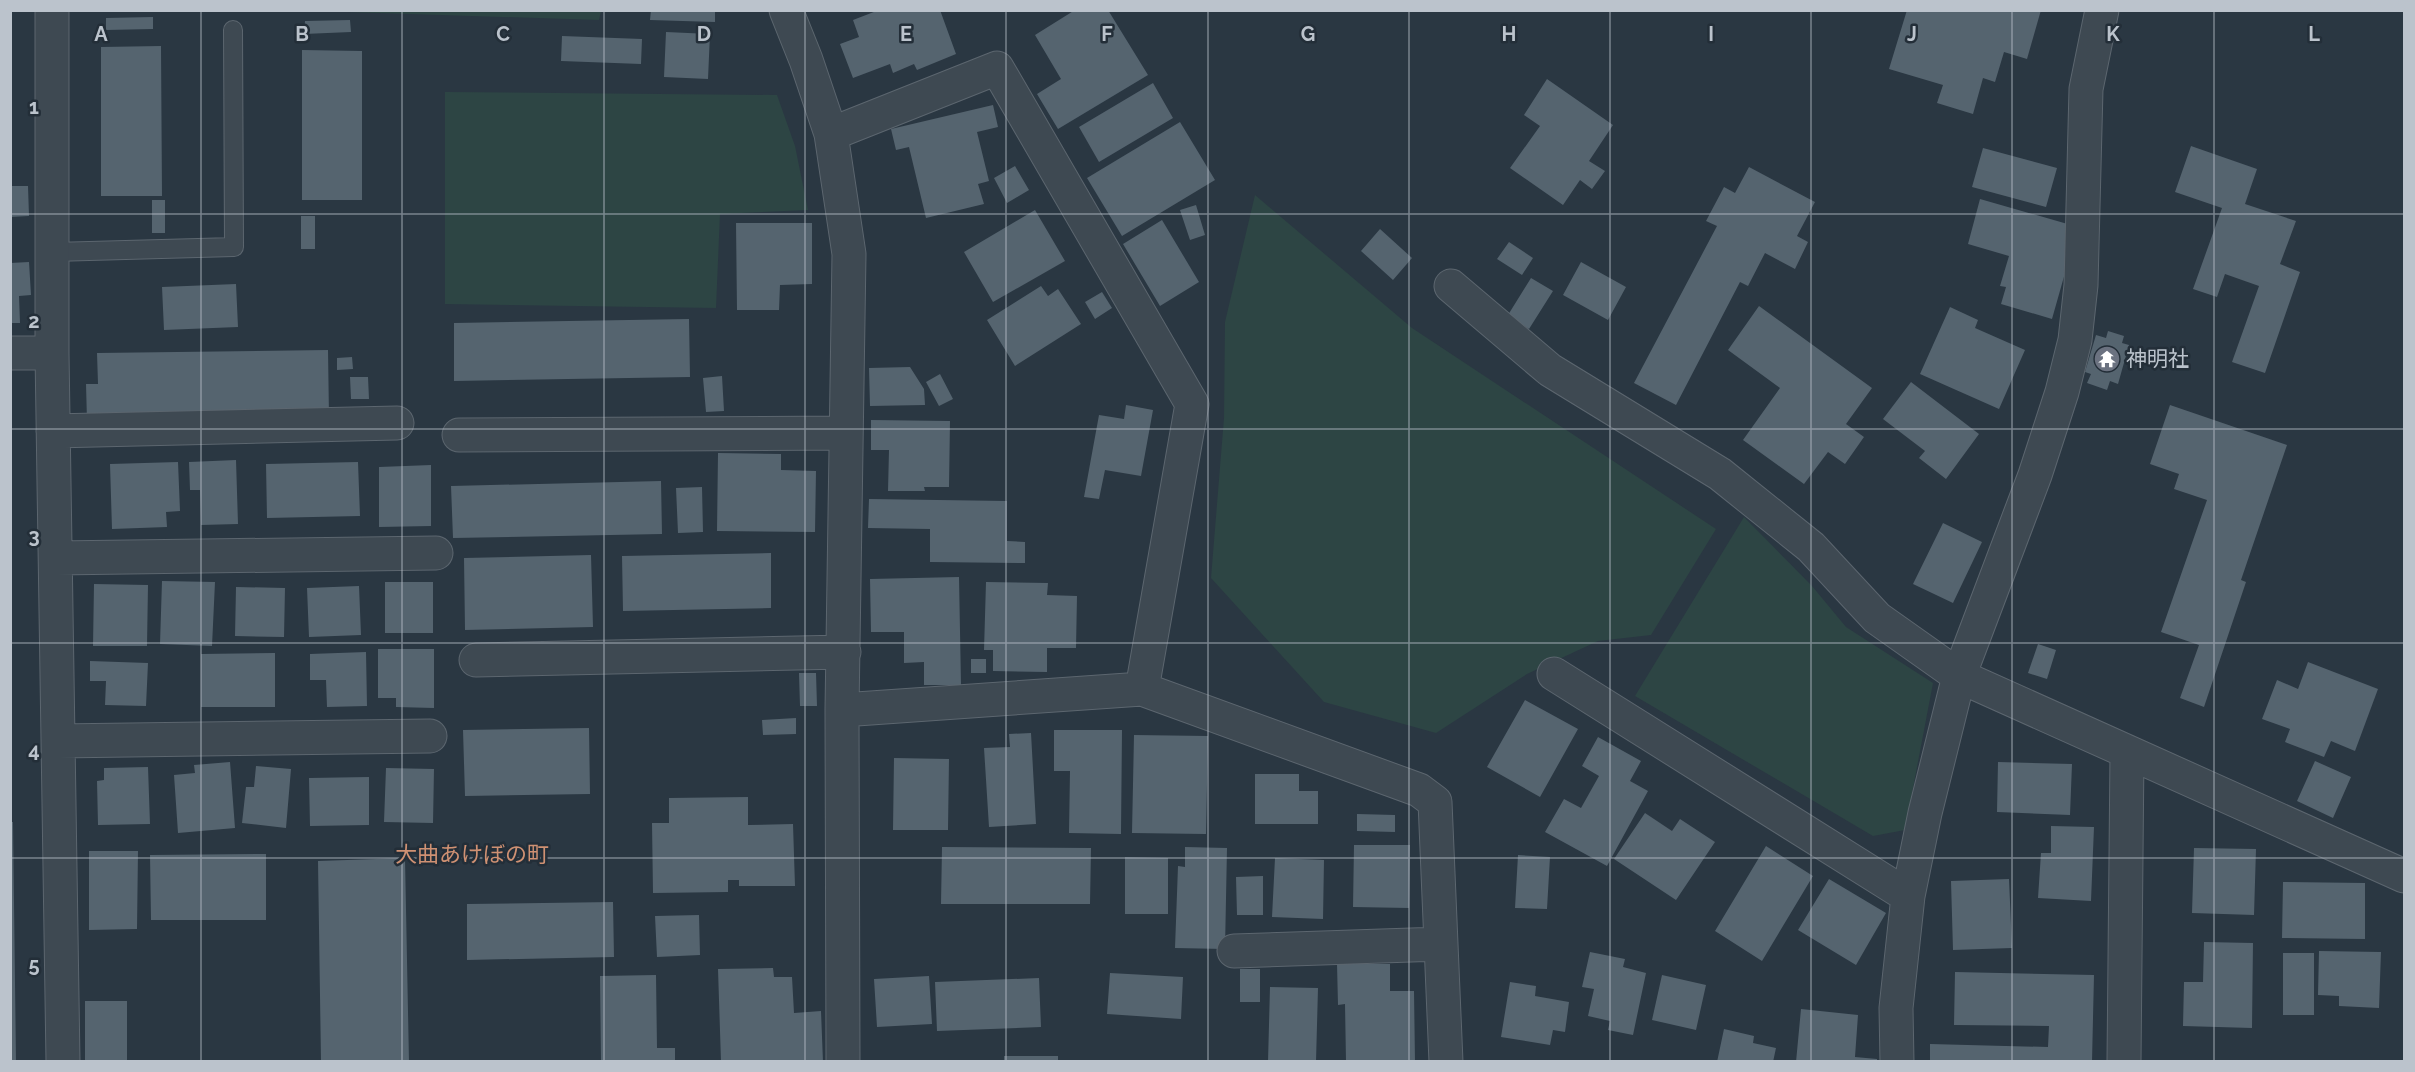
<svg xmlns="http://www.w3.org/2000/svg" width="2415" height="1072" font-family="Raleway,'Noto Sans JP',sans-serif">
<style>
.green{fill:#2d4544}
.building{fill:#55646f}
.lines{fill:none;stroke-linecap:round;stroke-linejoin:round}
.service-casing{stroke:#5c666f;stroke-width:20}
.minor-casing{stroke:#5c666f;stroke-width:35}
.service{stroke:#3e4952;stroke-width:18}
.minor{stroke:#3e4952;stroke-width:33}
.grid{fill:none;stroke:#bbc3cc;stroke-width:1.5;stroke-opacity:0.55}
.labels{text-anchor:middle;stroke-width:5;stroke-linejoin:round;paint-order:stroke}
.poi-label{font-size:21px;fill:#bbc3cc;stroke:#232e38;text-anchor:start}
.neighbourhood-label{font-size:22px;fill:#cf9173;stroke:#232e38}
.grid-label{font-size:20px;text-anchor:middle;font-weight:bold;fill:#bbc3cc;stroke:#232e38;stroke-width:5;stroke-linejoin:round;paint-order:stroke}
</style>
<rect width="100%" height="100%" fill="#2a3742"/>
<!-- green -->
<path class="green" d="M 317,11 L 601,10 L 601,11 L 599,20 Z
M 445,92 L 777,95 L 795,146 L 808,210 L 720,214 L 716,308 L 445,304 Z
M 1255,195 L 1412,328 L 1716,529 L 1651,635 L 1598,641 L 1527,674 L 1436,733 L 1324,702 L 1211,578 L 1224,418 L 1225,322 Z
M 1744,517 L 1812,586 L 1846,627 L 1933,683 L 1905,830 L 1873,836 L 1635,696 Z"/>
<!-- building -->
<path class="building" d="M 651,10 L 715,10 L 715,22 L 650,20 Z
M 879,10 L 940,10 L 956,54 L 917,70 L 914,64 L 893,73 L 890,64 L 853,78 L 840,44 L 859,37 L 853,20 Z
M 1075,10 L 1108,10 L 1148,75 L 1058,129 L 1037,94 L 1061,79 L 1035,35 Z
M 1907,10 L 2041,10 L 2027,59 L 2004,52 L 1995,82 L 1983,78 L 1973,114 L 1937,103 L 1943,85 L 1889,69 Z
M 153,17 L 153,29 L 106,30 L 106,18 Z
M 350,20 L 351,32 L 304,34 L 305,21 Z
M 666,32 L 710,34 L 708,79 L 664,77 Z
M 562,36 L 642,39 L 641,64 L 561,61 Z
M 161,46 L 162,196 L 101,196 L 101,47 Z
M 302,50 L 362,51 L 362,200 L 302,200 Z
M 1547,79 L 1613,125 L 1589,161 L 1605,171 L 1592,189 L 1580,180 L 1563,205 L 1510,168 L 1540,126 L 1524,115 Z
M 1153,83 L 1173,118 L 1099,162 L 1079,127 Z
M 993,105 L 998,127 L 977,132 L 989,181 L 978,184 L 984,204 L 926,218 L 909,147 L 896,150 L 891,129 Z
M 1180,122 L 1215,180 L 1122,236 L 1087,178 Z
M 2191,146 L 2257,169 L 2245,204 L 2296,221 L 2280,264 L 2300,272 L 2265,373 L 2232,362 L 2259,286 L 2225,274 L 2217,297 L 2193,289 L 2222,208 L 2175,192 Z
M 1983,148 L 2057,168 L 2046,207 L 1972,187 Z
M 1015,166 L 1029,190 L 1007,203 L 994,178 Z
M 1749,167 L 1815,202 L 1797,236 L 1808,242 L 1795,269 L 1765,253 L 1748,286 L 1740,282 L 1676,405 L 1634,383 L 1717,226 L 1706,221 L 1724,187 L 1735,193 Z
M 10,186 L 28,186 L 29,216 L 10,217 Z
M 1980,199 L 2078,227 L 2052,319 L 2001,304 L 2006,287 L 2000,286 L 2009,256 L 1968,244 Z
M 152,200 L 165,200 L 165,233 L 152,233 Z
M 1196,205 L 1205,235 L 1190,240 L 1180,210 Z
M 1035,210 L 1065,261 L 993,302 L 964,252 Z
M 301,216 L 315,216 L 315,249 L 301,249 Z
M 1162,220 L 1199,282 L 1160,306 L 1123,244 Z
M 736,223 L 812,223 L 812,284 L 780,285 L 779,310 L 737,310 Z
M 1380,229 L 1412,258 L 1393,280 L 1361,251 Z
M 1509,242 L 1533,258 L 1522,275 L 1497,259 Z
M 29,262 L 31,295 L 19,296 L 20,323 L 10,323 L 10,263 Z
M 1581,262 L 1626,287 L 1608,320 L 1563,295 Z
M 1531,278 L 1553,291 L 1529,329 L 1508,315 Z
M 236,284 L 238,327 L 164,330 L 162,287 Z
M 1041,286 L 1048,296 L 1058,289 L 1081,324 L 1015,366 L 987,320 Z
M 1102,292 L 1112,308 L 1095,319 L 1085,302 Z
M 1759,306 L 1872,388 L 1846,424 L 1864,437 L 1845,464 L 1828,452 L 1804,484 L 1743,440 L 1780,388 L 1728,350 Z
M 1950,307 L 1978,320 L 1975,328 L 2025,350 L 1999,409 L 1920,374 Z
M 689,319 L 690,377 L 454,381 L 454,323 Z
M 2108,331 L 2124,336 L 2122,343 L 2129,345 L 2118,384 L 2110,381 L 2107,390 L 2087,383 L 2091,374 L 2085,372 L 2096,335 L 2106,338 Z
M 328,350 L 329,417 L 87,421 L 86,384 L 98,384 L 97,353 Z
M 352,357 L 353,369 L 337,370 L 337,358 Z
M 910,367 L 924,389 L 925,405 L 870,406 L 869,368 Z
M 940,374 L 953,399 L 939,406 L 926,382 Z
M 722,376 L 724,411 L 706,412 L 703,378 Z
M 350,377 L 368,377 L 369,399 L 351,399 Z
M 1911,382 L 1979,434 L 1946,479 L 1919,458 L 1925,451 L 1883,419 Z
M 1126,405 L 1153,410 L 1141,476 L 1105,470 L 1099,499 L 1084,497 L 1099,415 L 1124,419 Z
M 2170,405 L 2287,445 L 2241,580 L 2246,582 L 2204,707 L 2180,698 L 2199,645 L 2161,632 L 2207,500 L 2174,489 L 2179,474 L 2150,464 Z
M 871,420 L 950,421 L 949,487 L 924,487 L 925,491 L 888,491 L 889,450 L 871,450 Z
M 718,453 L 781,454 L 781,470 L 816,471 L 815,532 L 717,531 Z
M 236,460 L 238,524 L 201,525 L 200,490 L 190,490 L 189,462 Z
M 178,462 L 180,511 L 166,512 L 167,527 L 112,529 L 110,464 Z
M 358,462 L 360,516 L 267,518 L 266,464 Z
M 431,465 L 431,526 L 379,527 L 379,467 Z
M 661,481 L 662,534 L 453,538 L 451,486 Z
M 702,487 L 703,532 L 678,533 L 676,488 Z
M 869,499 L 1007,501 L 1007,541 L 1025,542 L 1025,563 L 930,562 L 930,529 L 868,528 Z
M 1943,523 L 1982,542 L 1953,603 L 1913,584 Z
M 771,553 L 771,608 L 623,611 L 622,556 Z
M 591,555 L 593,627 L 465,630 L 464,558 Z
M 959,577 L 961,685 L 924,685 L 924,662 L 904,663 L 904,632 L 871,632 L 870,579 Z
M 162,581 L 215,582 L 212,646 L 160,644 Z
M 385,582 L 433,582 L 433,633 L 385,633 Z
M 986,582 L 1048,583 L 1047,595 L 1077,596 L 1076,648 L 1047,648 L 1047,672 L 993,671 L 993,650 L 984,650 Z
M 94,584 L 148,585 L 147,646 L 93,646 Z
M 359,586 L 361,635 L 309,637 L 307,588 Z
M 236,587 L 285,588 L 284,637 L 235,636 Z
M 2038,644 L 2056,650 L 2047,679 L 2028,673 Z
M 378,649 L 434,649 L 434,708 L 396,707 L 396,698 L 378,698 Z
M 366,652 L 367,706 L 327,707 L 326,680 L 310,680 L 310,654 Z
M 275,653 L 275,707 L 201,707 L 201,654 Z
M 971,659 L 986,659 L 986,673 L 971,673 Z
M 90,661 L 148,663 L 146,706 L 105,705 L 106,681 L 90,681 Z
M 2308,662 L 2378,689 L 2355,751 L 2331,741 L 2324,757 L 2285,742 L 2290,729 L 2262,719 L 2277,680 L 2298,689 Z
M 799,673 L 816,673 L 817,706 L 800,706 Z
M 1525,700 L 1578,729 L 1540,797 L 1487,767 Z
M 796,718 L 796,734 L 763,735 L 762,720 Z
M 589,728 L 590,794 L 465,796 L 463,730 Z
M 1054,730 L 1122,730 L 1121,834 L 1069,833 L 1070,771 L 1054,771 Z
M 1031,733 L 1036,824 L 989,827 L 984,748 L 1010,747 L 1009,734 Z
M 1134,735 L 1208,736 L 1206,834 L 1132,833 Z
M 1598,737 L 1641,761 L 1630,781 L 1648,791 L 1607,866 L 1545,832 L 1564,799 L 1581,808 L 1599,776 L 1582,766 Z
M 894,758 L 949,759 L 948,830 L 893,830 Z
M 2315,761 L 2351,777 L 2333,818 L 2297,801 Z
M 230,762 L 235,828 L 178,833 L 174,775 L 195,773 L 194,765 Z
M 1998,762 L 2072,764 L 2070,815 L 1997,812 Z
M 256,766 L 291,769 L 286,828 L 242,823 L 246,787 L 254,787 Z
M 148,767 L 150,824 L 98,825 L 97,781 L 104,780 L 104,768 Z
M 386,768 L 434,769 L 433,823 L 384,822 Z
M 1255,774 L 1299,774 L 1299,791 L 1318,791 L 1318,824 L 1255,824 Z
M 369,777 L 369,825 L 310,826 L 309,778 Z
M 748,797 L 748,825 L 793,824 L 795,886 L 739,886 L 739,880 L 728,880 L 728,892 L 653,893 L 652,823 L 669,823 L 669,798 Z
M 1645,813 L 1672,831 L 1680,819 L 1715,842 L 1676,900 L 1614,859 Z
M 1357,814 L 1395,815 L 1395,832 L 1357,831 Z
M 10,822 L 13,822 L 16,1062 L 10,1062 Z
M 2051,826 L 2094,827 L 2091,901 L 2038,898 L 2041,853 L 2051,853 Z
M 1354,845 L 1410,845 L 1409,908 L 1353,907 Z
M 1766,846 L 1813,876 L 1762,961 L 1715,931 Z
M 942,847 L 1091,848 L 1090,904 L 941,904 Z
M 1185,847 L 1227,848 L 1225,949 L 1175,948 L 1178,866 L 1185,867 Z
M 2194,848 L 2256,849 L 2254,915 L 2192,913 Z
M 89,851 L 138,851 L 137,929 L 89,930 Z
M 266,854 L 266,920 L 151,920 L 150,855 Z
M 1518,855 L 1550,857 L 1547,909 L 1515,908 Z
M 1125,857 L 1168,858 L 1168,914 L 1125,914 Z
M 405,858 L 409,1062 L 321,1062 L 318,861 Z
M 1275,858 L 1324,860 L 1323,919 L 1272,917 Z
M 1263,876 L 1263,915 L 1237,915 L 1236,877 Z
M 1829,879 L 1886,913 L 1856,965 L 1798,930 Z
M 2009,879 L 2012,948 L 1953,950 L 1951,881 Z
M 2283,882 L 2365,883 L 2365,939 L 2282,938 Z
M 613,902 L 614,957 L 467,960 L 467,904 Z
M 699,915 L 700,955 L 657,957 L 655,916 Z
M 2204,942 L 2253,943 L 2252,1028 L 2183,1026 L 2184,982 L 2203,982 Z
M 2319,951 L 2381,952 L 2379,1008 L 2339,1006 L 2339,996 L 2318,995 Z
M 1590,952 L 1625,959 L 1623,967 L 1646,973 L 1633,1035 L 1608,1030 L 1610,1021 L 1588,1016 L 1594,989 L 1582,987 Z
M 2283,953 L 2314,953 L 2314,1015 L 2283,1015 Z
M 1337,964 L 1390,964 L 1390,991 L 1414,991 L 1415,1062 L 1346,1062 L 1345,1004 L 1338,1005 Z
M 773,968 L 774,977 L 792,977 L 794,1013 L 821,1011 L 823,1062 L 721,1062 L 718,969 Z
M 1240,969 L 1260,969 L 1260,1002 L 1240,1002 Z
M 1955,972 L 2094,975 L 2092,1062 L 1930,1062 L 1930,1044 L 2048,1047 L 2049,1026 L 1954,1025 Z
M 1110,973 L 1183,977 L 1181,1019 L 1107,1014 Z
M 656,975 L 657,1048 L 675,1048 L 675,1062 L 601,1062 L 600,976 Z
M 1662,975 L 1706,985 L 1696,1030 L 1652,1020 Z
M 929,976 L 932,1024 L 877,1027 L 874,979 Z
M 1039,978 L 1041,1027 L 937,1031 L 935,982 Z
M 1510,982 L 1536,986 L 1535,996 L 1569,1002 L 1565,1032 L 1553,1030 L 1550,1045 L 1501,1037 Z
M 1270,987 L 1318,988 L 1316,1062 L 1268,1062 Z
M 85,1001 L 127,1001 L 127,1062 L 85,1062 Z
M 1801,1009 L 1858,1015 L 1855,1057 L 1877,1059 L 1877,1062 L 1796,1062 Z
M 1724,1029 L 1754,1036 L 1753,1043 L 1776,1048 L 1773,1062 L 1717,1062 Z
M 1004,1056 L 1058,1056 L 1058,1062 L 1004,1062 Z"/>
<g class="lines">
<defs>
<path id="service" d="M 53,252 L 234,247 L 233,30"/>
<path id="minor" d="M 52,10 L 52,353 L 63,1062
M 786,10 L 806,60 L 831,134 L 849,254 L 842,710 L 843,1062
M 831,134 L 997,68 L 1192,404 L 1142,689
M 1451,286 L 1550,370 L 1720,474 L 1811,547 L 1877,618 L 1959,676 L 2404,876
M 10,353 L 52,353
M 53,431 L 397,423
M 459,435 L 846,433
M 56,558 L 436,553
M 476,660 L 844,652
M 1554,674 L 1908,896
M 842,710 L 1142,689 L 1419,790 L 1435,802 L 1446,1062
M 58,741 L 430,736
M 1234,951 L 1441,944
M 1897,1062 L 1896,1008 L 1908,896 L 1925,813 L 1959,676 L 2035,475 L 2062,392 L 2075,340 L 2081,285 L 2086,89 L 2102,10
M 2124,1062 L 2127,753"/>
</defs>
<!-- service casing -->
<use href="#service" class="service-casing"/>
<!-- minor casing -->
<use href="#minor" class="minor-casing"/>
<!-- service -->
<use href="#service" class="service"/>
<!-- minor -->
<use href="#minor" class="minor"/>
</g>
<!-- grid -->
<path class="grid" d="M 201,10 L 201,1062M 402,10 L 402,1062M 604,10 L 604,1062M 805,10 L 805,1062M 1006,10 L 1006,1062M 1208,10 L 1208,1062M 1409,10 L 1409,1062M 1610,10 L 1610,1062M 1811,10 L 1811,1062M 2012,10 L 2012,1062M 2214,10 L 2214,1062M 10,214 L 2404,214M 10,429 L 2404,429M 10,643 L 2404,643M 10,858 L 2404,858"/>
<!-- icons -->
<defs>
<symbol id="temple-disc" viewBox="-11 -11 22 22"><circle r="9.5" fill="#6b7280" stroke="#232e38"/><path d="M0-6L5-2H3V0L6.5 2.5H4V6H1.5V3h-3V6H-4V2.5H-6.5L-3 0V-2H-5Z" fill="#fff"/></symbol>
</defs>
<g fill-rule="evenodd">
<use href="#temple-disc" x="2092" y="344" width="30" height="30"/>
</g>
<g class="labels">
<!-- poi labels -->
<g class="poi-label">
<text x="2126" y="366">神明社</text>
</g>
<!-- neighbourhood labels -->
<g class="neighbourhood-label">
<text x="472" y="862">大曲あけぼの町</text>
</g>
</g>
<g class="grid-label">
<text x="101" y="41">A</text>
<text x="302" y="41">B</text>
<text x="503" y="41">C</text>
<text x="704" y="41">D</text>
<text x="906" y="41">E</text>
<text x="1107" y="41">F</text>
<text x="1308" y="41">G</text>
<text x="1509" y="41">H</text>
<text x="1711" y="41">I</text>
<text x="1912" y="41">J</text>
<text x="2113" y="41">K</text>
<text x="2314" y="41">L</text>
<text x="34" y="114">1</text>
<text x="34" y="328">2</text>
<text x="34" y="543">3</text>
<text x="34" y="757">4</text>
<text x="34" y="972">5</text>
</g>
<!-- border -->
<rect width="2415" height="1072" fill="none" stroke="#bbc3cc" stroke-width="24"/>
</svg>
